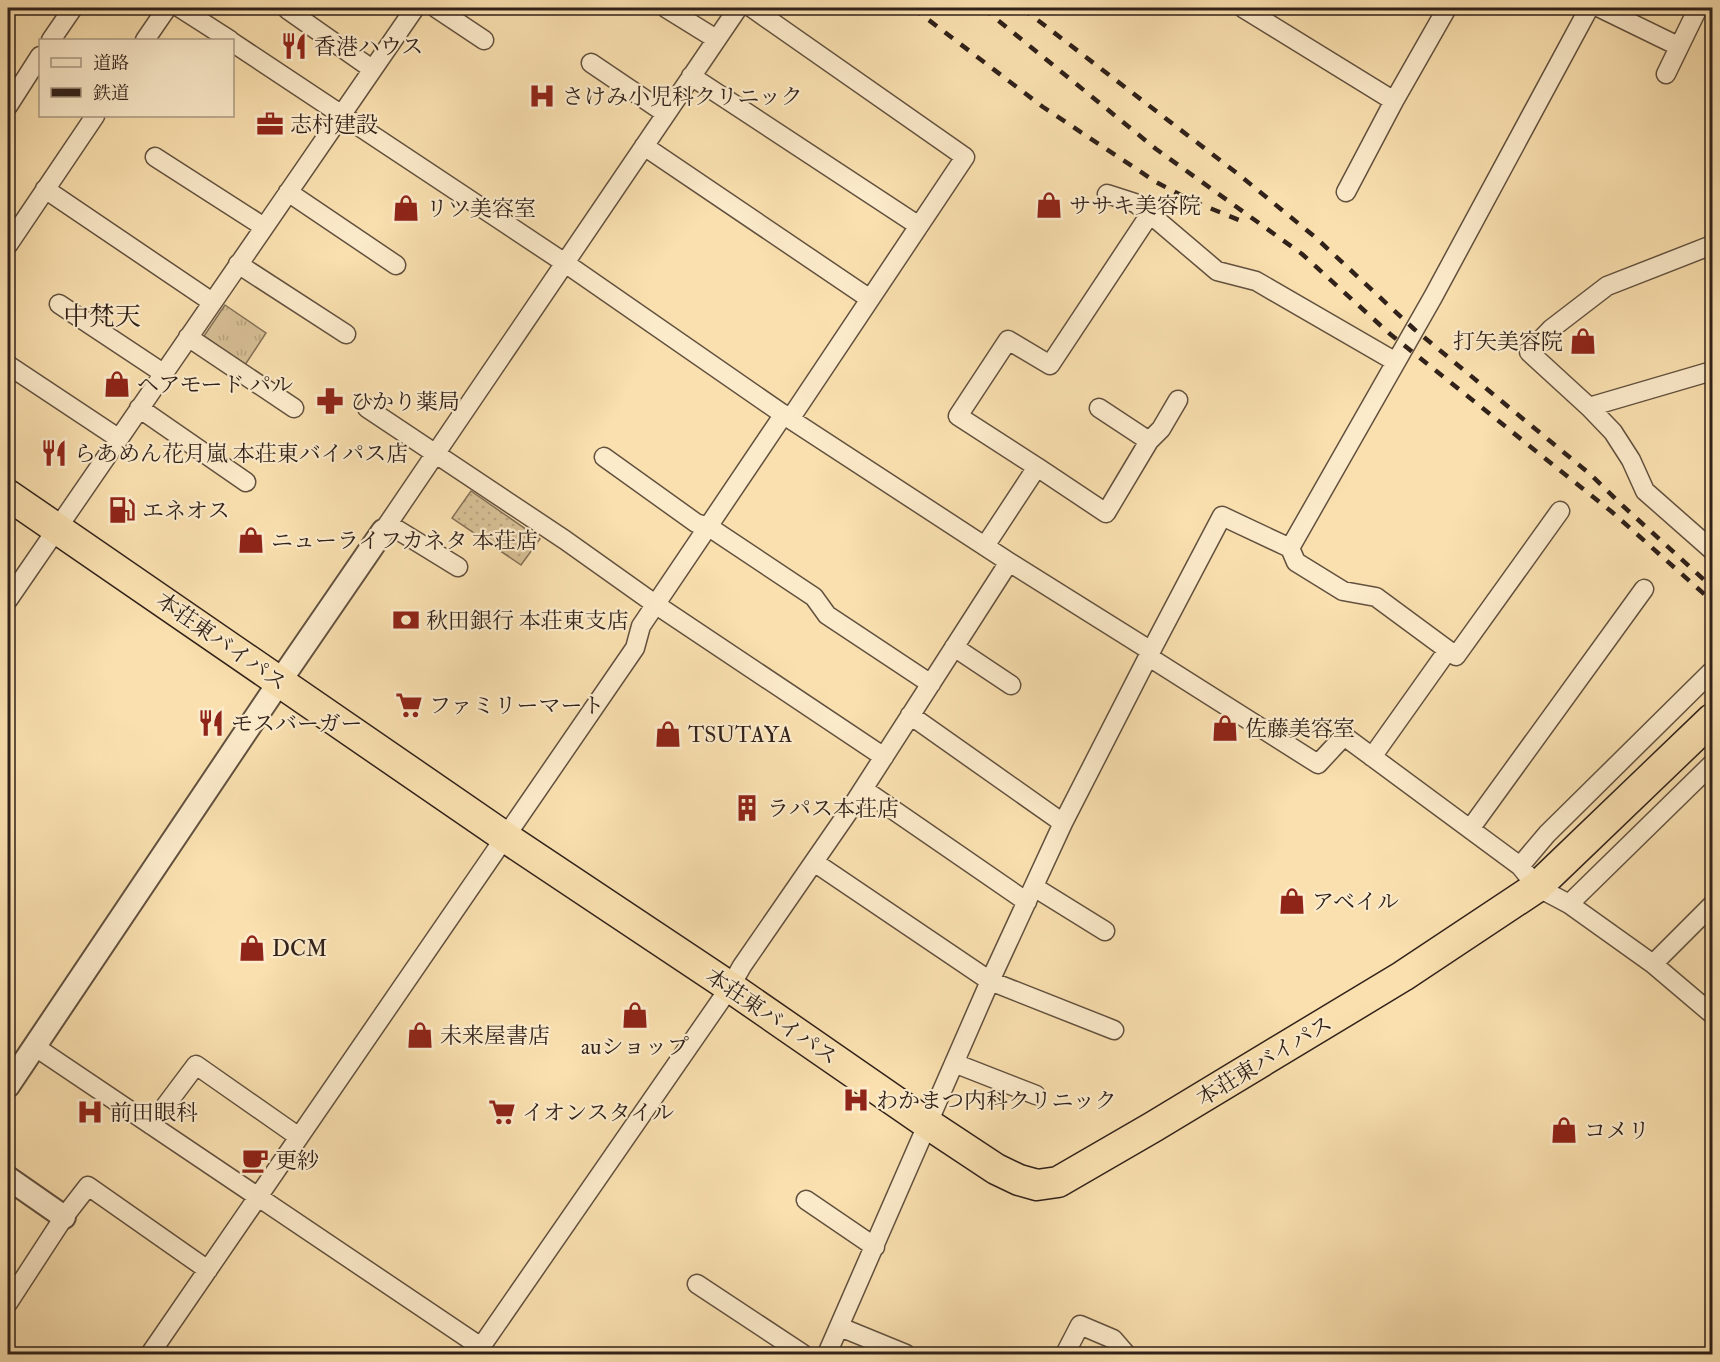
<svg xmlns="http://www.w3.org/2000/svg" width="1720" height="1362" font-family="'IM FELL Double Pica','Noto Serif JP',serif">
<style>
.grass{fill:url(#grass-dots);stroke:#847058;stroke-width:1.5}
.park{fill:url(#park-tufts);stroke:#847058;stroke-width:1.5}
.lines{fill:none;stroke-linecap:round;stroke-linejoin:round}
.minor-casing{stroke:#62513f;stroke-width:21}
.tertiary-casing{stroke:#62513f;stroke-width:26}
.trunk-casing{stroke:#30211a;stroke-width:33}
.minor{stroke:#fcebcb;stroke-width:18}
.tertiary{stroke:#fcebcb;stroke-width:22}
.trunk{stroke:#fae0af;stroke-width:30}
.rail{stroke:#30211a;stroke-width:4.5;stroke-dasharray:10 10;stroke-linecap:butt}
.labels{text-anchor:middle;stroke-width:4.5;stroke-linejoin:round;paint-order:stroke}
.poi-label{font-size:22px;fill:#30211a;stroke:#fcebcb;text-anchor:start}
.street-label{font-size:22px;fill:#30211a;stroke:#fcebcb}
.quarter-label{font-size:26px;fill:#30211a;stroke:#fcebcb}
</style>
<defs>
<pattern id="grass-dots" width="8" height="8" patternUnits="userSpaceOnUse" patternTransform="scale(1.5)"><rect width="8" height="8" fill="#d8c096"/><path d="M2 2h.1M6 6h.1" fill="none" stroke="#baa581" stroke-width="1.8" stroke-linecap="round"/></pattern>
<pattern id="park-tufts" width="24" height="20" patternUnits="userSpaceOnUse" patternTransform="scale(1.5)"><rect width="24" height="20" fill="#d8c096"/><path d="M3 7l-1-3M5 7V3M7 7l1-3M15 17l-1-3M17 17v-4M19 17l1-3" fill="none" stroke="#baa581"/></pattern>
</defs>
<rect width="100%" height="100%" fill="#fae0af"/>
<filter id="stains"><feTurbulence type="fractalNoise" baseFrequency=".00333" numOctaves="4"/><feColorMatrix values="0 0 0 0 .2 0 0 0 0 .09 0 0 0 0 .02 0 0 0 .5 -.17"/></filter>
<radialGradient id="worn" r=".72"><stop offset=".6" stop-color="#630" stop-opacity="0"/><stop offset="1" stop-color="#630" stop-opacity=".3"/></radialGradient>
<!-- grass -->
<path class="grass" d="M 471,491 L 540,539 L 521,565 L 452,518 Z"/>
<!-- park -->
<path class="park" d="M 225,305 L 266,333 L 245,365 L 204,336 Z"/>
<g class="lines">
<defs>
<path id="minor" d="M 180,8 L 230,40
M 436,8 L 484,40
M 666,8 L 716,39
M 752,8 L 965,157 L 790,419
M 1243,8 L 1394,101
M 1600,8 L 1678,46
M 288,10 L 372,69
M 51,40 L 73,8
M 145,40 L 167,8
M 232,42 L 565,263 L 790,419 L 1009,562 L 1151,651
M 591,63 L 665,113
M 1666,74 L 1698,8
M 691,76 L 919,226
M 8,106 L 40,56
M 644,146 L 870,299
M 155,157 L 264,227
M 45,189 L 212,302
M 288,192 L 396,265
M 1346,192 L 1394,101 L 1447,8
M 1150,214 L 1217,271 L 1256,281 L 1396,362
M 8,245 L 95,116
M 1712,245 L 1607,286 L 1551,329 L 1529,352 L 1589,407 L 1613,432 L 1631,460 L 1645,491 L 1712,550
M 238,264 L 346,334
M 59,304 L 163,373
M 188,337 L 294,408
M 8,365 L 118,438
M 1589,407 L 1712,371
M 139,408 L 246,482
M 367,408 L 565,540 L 655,604 L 884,757
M 1099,408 L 1149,441
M 604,457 L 696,523 L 709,527 L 814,597 L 827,615 L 931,684
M 1037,467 L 1106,513 L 1149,441 L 1161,429 L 1178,400
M 388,524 L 458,567
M 383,531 L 738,8
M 985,546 L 1037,467 L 958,416 L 1008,340 L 1050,365 L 1150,214 L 1135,203 L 1107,194
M 1290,548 L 1433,297 L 1589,8
M 8,600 L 415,8
M 954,647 L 1011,685
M 1149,657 L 1318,764 L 1344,736 L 1520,866 L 1537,887 L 1569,904 L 1653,964 L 1712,1014
M 910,715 L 1063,823
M 1372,757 L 1448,650
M 863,789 L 1027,902
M 1470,829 L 1644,589
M 814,862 L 990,981 L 1114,1030
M 1520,866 L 1547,834 L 1712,671
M 1034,887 L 1105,931
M 1569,904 L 1712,764
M 1653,964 L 1712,905
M 34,1046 L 481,1347
M 954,1063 L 1036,1095
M 151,1125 L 196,1065 L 299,1137
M 806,1200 L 875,1247
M 697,1284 L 803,1354
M 8,1303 L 64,1217 L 88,1186 L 208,1270
M 840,1327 L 906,1354
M 150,1354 L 635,648 L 641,626 L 784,414
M 476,1354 L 730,987 L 742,966 L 849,811 L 1009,562
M 827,1354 L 990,981 L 1063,823 L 1151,651 L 1222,516 L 1290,548 L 1296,562 L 1343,591 L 1376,597 L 1456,656 L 1560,511
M 1065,1354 L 1080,1325 L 1113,1339 L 1126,1354"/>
<path id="tertiary" d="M 8,1086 L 280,681 L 383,531
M 8,1178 L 64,1217"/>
<path id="trunk" d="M 8,495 L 505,837 L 730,987 L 928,1124 L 996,1169 L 1019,1180 L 1037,1185 L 1058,1182 L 1153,1127 L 1403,976 L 1537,887 L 1712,719"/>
</defs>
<!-- minor casing -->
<use href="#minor" class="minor-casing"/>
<!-- tertiary casing -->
<use href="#tertiary" class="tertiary-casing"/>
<!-- trunk casing -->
<use href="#trunk" class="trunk-casing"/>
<!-- minor -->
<use href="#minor" class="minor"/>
<!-- tertiary -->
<use href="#tertiary" class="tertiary"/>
<!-- trunk -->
<use href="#trunk" class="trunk"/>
<!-- rail -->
<path class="rail" d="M 913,8 L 1043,107 L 1156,182 L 1190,200 L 1239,220
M 983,8 L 1156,149 L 1302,254 L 1390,334 L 1612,512 L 1712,601
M 1022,8 L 1238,174 L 1315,237 L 1414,329 L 1590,474 L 1623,506 L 1712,587"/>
</g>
<!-- icons -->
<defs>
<symbol id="restaurant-bare" viewBox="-9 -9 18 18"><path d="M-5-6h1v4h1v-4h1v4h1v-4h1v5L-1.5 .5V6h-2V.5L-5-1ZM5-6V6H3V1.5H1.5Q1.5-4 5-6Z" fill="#8f2418" stroke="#fcebcb" stroke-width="2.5" paint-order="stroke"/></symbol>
<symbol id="hospital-bare" viewBox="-9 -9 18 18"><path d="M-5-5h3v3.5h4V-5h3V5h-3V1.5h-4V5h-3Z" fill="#8f2418" stroke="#fcebcb" stroke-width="2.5" paint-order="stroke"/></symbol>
<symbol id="office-bare" viewBox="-9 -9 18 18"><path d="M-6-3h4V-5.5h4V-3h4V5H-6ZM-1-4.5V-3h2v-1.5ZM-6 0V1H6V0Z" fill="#8f2418" stroke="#fcebcb" stroke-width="2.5" paint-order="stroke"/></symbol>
<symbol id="shop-bare" viewBox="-9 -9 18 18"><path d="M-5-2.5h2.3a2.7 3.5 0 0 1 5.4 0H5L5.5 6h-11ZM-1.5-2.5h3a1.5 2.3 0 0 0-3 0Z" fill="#8f2418" stroke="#fcebcb" stroke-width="2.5" paint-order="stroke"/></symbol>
<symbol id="pharmacy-bare" viewBox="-9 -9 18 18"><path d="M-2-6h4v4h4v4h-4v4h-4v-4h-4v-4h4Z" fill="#8f2418" stroke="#fcebcb" stroke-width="2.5" paint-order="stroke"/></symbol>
<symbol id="fuel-bare" viewBox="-9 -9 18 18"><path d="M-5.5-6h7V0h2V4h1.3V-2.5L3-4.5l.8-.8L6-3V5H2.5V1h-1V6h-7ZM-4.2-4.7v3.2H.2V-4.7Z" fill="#8f2418" stroke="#fcebcb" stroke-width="2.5" paint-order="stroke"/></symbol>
<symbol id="bank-bare" viewBox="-9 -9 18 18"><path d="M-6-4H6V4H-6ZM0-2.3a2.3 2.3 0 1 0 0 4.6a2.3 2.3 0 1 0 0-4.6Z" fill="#8f2418" stroke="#fcebcb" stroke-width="2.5" paint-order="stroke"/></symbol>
<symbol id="supermarket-bare" viewBox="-9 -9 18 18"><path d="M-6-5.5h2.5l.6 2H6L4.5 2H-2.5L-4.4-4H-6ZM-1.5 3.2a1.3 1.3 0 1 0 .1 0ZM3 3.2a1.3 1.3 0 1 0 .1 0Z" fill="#8f2418" stroke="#fcebcb" stroke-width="2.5" paint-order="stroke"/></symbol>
<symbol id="building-bare" viewBox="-9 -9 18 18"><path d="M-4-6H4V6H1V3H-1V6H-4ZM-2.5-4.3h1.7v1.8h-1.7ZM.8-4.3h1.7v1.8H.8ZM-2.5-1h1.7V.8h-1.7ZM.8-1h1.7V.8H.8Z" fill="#8f2418" stroke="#fcebcb" stroke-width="2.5" paint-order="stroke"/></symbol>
<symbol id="cafe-bare" viewBox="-9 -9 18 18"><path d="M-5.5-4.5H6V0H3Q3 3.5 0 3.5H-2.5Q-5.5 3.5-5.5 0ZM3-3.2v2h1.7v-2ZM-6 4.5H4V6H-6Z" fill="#8f2418" stroke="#fcebcb" stroke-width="2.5" paint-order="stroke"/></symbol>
</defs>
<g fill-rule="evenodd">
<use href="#restaurant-bare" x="275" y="27" width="38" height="38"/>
<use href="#hospital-bare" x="523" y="77" width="38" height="38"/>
<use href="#office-bare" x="251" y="105" width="38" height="38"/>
<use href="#shop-bare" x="1030" y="186" width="38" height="38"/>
<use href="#shop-bare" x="387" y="189" width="38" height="38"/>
<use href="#shop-bare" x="1564" y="322" width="38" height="38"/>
<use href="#shop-bare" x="98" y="365" width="38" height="38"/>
<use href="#pharmacy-bare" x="311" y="382" width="38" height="38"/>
<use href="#restaurant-bare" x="35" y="434" width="38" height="38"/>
<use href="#fuel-bare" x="103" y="491" width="38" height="38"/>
<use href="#shop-bare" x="232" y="521" width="38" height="38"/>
<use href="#bank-bare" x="387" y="601" width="38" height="38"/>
<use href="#supermarket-bare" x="390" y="686" width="38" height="38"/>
<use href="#restaurant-bare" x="192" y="704" width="38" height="38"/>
<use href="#shop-bare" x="1206" y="709" width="38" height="38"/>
<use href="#shop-bare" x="649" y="715" width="38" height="38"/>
<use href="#building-bare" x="728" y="789" width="38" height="38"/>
<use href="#shop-bare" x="1273" y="882" width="38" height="38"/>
<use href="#shop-bare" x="233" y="929" width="38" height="38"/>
<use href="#shop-bare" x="616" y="996" width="38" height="38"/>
<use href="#shop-bare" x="401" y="1016" width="38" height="38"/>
<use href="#hospital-bare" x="837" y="1081" width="38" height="38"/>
<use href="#hospital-bare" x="71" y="1093" width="38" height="38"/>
<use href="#supermarket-bare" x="483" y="1093" width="38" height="38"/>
<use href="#shop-bare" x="1545" y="1111" width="38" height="38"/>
<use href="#cafe-bare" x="236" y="1141" width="38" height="38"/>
</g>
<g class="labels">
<!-- poi labels -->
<g class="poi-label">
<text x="314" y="54">香港ハウス</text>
<text x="562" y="104">さけみ小児科クリニック</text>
<text x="290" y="132">志村建設</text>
<text x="1069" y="213">ササキ美容院</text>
<text x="426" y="216">リツ美容室</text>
<text x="1563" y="349" text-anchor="end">打矢美容院</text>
<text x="137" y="392">ヘアモード パル</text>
<text x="350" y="409">ひかり薬局</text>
<text x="74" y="461">らあめん花月嵐 本荘東バイパス店</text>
<text x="142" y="518">エネオス</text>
<text x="271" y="548">ニューライフカネタ 本荘店</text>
<text x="426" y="628">秋田銀行 本荘東支店</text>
<text x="429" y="713">ファミリーマート</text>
<text x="231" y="731">モスバーガー</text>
<text x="1245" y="736">佐藤美容室</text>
<text x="688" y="742">TSUTAYA</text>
<text x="767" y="816">ラパス本荘店</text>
<text x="1312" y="909">アベイル</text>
<text x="272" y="956">DCM</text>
<text x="440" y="1043">未来屋書店</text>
<text x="635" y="1054" text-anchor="middle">auショップ</text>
<text x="876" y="1108">わかまつ内科クリニック</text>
<text x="110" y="1120">前田眼科</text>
<text x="522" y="1120">イオンスタイル</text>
<text x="1584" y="1138">コメリ</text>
<text x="275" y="1168">更紗</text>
</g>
<!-- street labels -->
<g class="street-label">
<text transform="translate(222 641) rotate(35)" y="8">本荘東バイパス</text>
<text transform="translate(772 1016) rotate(34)" y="8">本荘東バイパス</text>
<text transform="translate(1264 1060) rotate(-31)" y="8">本荘東バイパス</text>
</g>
<!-- quarter labels -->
<g class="quarter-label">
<text x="102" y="325">中梵天</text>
</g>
</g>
<!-- margin -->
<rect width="1720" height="1362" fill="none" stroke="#fae0af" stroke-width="30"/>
<rect x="9" y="9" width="1702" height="1344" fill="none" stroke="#30211a" stroke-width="3"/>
<rect x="15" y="15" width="1690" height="1332" fill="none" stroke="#30211a" stroke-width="1.5"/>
<!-- legend -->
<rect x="39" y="39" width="195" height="78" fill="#fcebcb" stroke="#aa9a84" stroke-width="1.5"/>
<rect x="51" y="58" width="30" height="9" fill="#fcebcb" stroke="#aa9a84" stroke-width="1.5"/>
<text x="93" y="69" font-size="18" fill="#30211a">道路</text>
<rect x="51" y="88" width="30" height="9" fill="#30211a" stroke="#aa9a84" stroke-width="1.5"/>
<text x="93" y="99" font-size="18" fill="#30211a">鉄道</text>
<rect width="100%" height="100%" filter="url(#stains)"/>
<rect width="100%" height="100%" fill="url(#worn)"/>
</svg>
